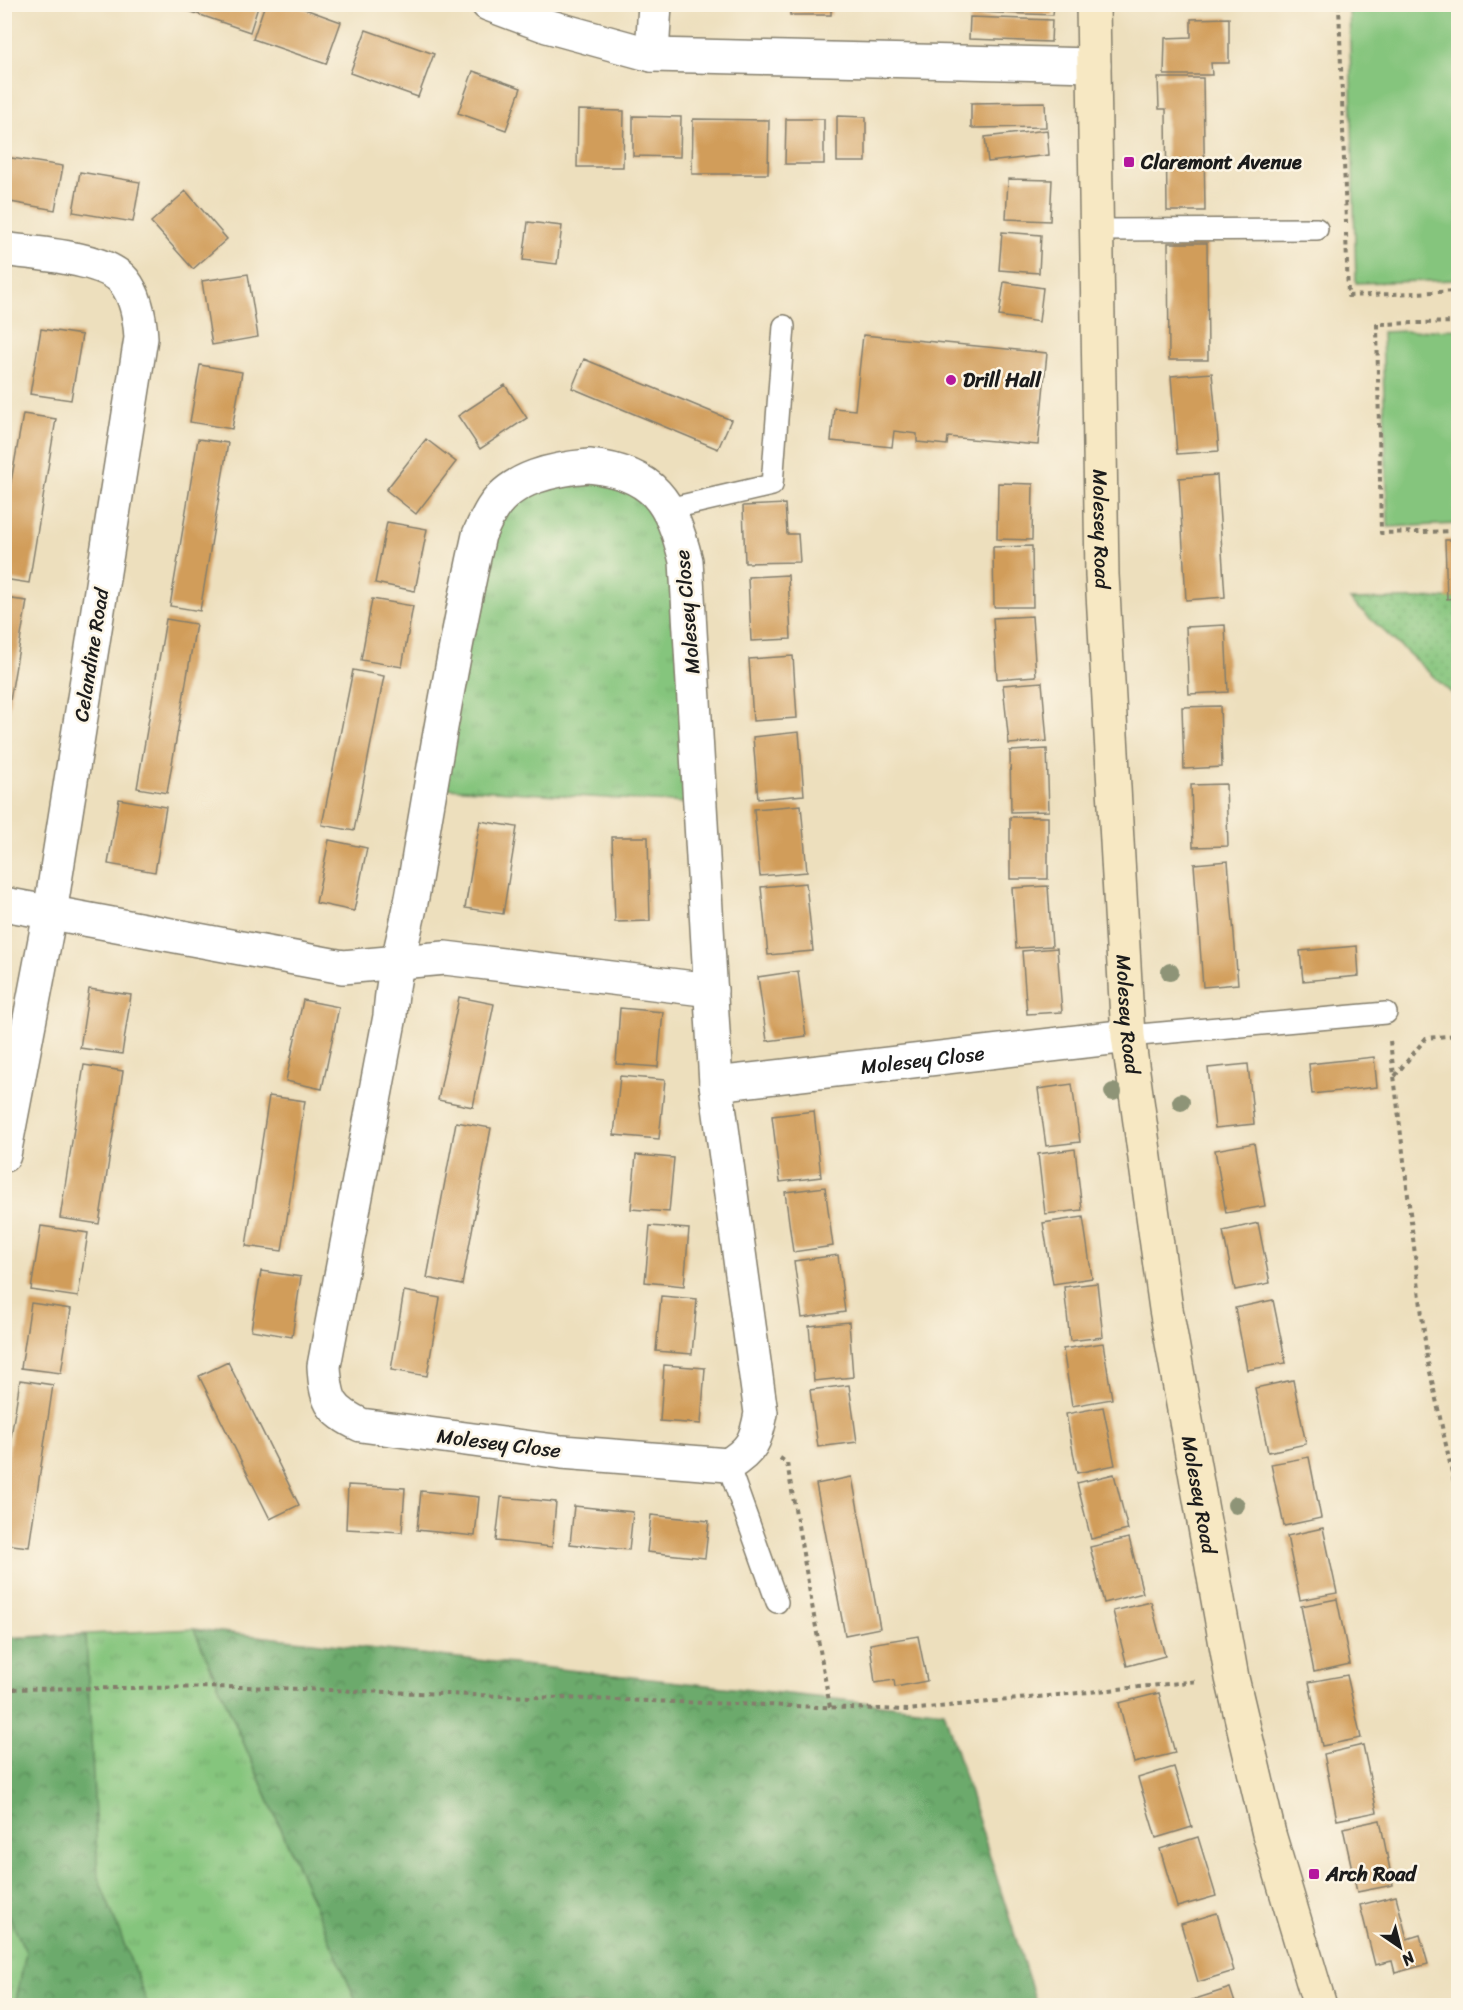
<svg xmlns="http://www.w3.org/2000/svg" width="1463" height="2010" font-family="Sriracha,sans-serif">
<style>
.grass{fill:url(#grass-tufts);stroke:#50704c;stroke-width:1.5}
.forest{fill:url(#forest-crowns);stroke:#446344;stroke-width:1.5}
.park{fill:url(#park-dots);stroke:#50704c;stroke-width:1.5}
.garden{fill:#85c57d;stroke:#50704c;stroke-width:1.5}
.building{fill:#d19d5a}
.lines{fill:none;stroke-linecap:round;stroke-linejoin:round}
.lane-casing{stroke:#847e6c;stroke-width:24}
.street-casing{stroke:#847e6c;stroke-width:36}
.secondary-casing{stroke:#847e6c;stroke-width:36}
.path{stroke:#847e6c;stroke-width:4;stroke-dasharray:4.5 4.5;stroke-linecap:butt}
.lane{stroke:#fff;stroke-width:21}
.street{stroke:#fff;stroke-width:33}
.secondary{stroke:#f7e8c3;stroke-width:33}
.tree{fill:#8e9477}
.poi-dot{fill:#b5179e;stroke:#fcf5e5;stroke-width:2}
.labels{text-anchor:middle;stroke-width:5;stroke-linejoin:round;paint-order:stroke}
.poi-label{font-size:20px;font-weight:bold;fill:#1c1c1c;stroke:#fcf5e5;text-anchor:start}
.street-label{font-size:20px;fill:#1c1c1c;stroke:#fcf5e5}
</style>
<defs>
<pattern id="grass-tufts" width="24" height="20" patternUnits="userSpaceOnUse" patternTransform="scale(1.5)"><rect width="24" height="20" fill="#85c57d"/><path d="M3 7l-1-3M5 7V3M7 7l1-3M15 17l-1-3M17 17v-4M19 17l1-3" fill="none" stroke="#72a96b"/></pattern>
<pattern id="forest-crowns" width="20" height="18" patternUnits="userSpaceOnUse" patternTransform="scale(1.5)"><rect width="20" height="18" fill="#6caa6c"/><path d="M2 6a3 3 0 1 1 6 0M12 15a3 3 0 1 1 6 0" fill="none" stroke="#588a58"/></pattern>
<pattern id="park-dots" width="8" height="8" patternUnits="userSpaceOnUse" patternTransform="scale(1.5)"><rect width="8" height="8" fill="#85c57d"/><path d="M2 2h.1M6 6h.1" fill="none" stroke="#72a96b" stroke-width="1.8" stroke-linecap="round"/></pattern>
</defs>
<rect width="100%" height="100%" fill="#fcf5e5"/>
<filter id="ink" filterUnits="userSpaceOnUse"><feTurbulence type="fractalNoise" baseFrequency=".0167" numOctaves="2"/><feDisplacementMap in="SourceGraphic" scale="12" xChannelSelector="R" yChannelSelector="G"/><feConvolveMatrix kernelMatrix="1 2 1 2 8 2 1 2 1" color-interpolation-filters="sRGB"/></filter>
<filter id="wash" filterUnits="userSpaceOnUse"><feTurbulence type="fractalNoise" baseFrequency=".008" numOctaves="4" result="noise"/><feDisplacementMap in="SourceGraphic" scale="24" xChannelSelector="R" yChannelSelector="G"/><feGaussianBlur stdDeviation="1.35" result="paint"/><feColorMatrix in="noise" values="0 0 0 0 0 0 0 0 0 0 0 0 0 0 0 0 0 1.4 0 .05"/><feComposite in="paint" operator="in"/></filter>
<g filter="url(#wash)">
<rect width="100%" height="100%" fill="#eddfbd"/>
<!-- grass -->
<path class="grass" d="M 589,466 L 668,509 L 700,804 L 430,787 L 492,507 Z
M 194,1629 L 358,2005 L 5,2005 L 4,1638 Z"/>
<!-- forest -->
<path class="forest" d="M 194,1629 L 944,1711 L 1037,2005 L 358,2005 Z
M 86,1635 L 98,1877 L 148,2005 L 15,2005 L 26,1952 L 5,1908 L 5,1638 Z"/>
<!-- park -->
<path class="park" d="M 1458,598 L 1458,699 L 1350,600 Z"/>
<!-- garden -->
<path class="garden" d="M 1349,5 L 1458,5 L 1458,280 L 1356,283 Z
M 1458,329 L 1458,524 L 1388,527 L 1382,332 Z"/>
<g id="blocks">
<!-- building -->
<path class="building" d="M 181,4 L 259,4 L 250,32 L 180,8 Z
M 265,4 L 291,4 L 341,22 L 326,64 L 253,39 Z
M 703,4 L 736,4 L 736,8 L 703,8 Z
M 790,4 L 831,4 L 831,15 L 790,15 Z
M 979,4 L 1054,4 L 1053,15 L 978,12 Z
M 970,17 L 1052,20 L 1051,42 L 969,39 Z
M 1229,18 L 1229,63 L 1211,63 L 1212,75 L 1164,75 L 1165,38 L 1191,37 L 1191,19 Z
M 366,30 L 434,54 L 418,97 L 350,73 Z
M 473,71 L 521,88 L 506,130 L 458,113 Z
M 1158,78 L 1203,78 L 1205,211 L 1167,211 L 1166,109 L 1159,109 Z
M 1045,102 L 1046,127 L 971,128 L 971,103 Z
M 578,110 L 624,111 L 623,167 L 577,167 Z
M 633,116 L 681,117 L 680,157 L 633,156 Z
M 837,116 L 866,117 L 866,162 L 837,162 Z
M 693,119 L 769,120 L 768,174 L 692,174 Z
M 786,119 L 824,119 L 824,164 L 785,164 Z
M 1047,130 L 1049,155 L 988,162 L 985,137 Z
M 5,157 L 63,166 L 55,210 L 5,201 Z
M 80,172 L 140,182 L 133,222 L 73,212 Z
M 1008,179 L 1052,180 L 1050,221 L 1006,219 Z
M 186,191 L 227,239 L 193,269 L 151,222 Z
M 528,222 L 562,226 L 557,264 L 523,260 Z
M 1002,232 L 1041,235 L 1039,273 L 999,270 Z
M 1168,243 L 1207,243 L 1208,360 L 1169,360 Z
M 248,274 L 258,337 L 212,345 L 202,281 Z
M 1004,282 L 1043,288 L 1039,322 L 999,316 Z
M 41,329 L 82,335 L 71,400 L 30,394 Z
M 863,335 L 1047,353 L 1038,445 L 948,437 L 947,445 L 917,442 L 917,434 L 894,431 L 892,447 L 831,441 L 834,408 L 855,410 Z
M 584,359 L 731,420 L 718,449 L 572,388 Z
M 200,365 L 242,372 L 232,429 L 190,422 Z
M 1212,373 L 1219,451 L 1177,454 L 1171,376 Z
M 505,385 L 527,418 L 480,449 L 458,416 Z
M 23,414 L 56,419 L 29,583 L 4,579 L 4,521 Z
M 198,439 L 228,443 L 200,611 L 170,606 Z
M 426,439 L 456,462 L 416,514 L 386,490 Z
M 1217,475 L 1225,597 L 1186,600 L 1179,478 Z
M 998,483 L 1033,484 L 1032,540 L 997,539 Z
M 785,504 L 787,534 L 798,534 L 800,562 L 745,563 L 743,506 Z
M 387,522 L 427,529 L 415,591 L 375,583 Z
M 1445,540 L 1458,540 L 1458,598 L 1447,599 Z
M 1032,546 L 1033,607 L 994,607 L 993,547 Z
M 788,575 L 791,639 L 751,641 L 748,577 Z
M 4,598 L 27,601 L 6,724 L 4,724 Z
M 372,599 L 413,606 L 402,667 L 361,660 Z
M 1032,616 L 1036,676 L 997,679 L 993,618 Z
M 166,619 L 196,624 L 167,793 L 137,788 Z
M 1225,625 L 1228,692 L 1189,694 L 1186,627 Z
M 793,656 L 797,718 L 753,721 L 749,659 Z
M 353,670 L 384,676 L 354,831 L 322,825 Z
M 1042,682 L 1047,741 L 1009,744 L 1003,685 Z
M 1220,706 L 1222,767 L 1184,769 L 1182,707 Z
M 799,732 L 804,795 L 758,799 L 753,737 Z
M 1047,749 L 1049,811 L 1011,812 L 1010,751 Z
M 1226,784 L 1228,846 L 1193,847 L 1191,785 Z
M 119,799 L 166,807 L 155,872 L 108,864 Z
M 801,805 L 807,872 L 760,876 L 754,809 Z
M 1010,817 L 1048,817 L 1048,879 L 1010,879 Z
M 480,821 L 517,827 L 503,914 L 465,908 Z
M 612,837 L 648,837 L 650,921 L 615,922 Z
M 329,840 L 367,848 L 354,911 L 316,903 Z
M 1228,861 L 1238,984 L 1203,987 L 1194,864 Z
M 806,883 L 813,951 L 768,955 L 761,887 Z
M 1048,886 L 1052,946 L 1016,948 L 1012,888 Z
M 1357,946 L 1359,976 L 1303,981 L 1300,951 Z
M 1057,948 L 1062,1012 L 1027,1014 L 1022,951 Z
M 798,971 L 806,1036 L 767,1041 L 758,977 Z
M 89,989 L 131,995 L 122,1054 L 80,1048 Z
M 459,997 L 494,1004 L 473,1107 L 438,1100 Z
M 303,1000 L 339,1007 L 322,1089 L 286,1081 Z
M 620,1008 L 663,1012 L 658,1067 L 616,1064 Z
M 1374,1057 L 1377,1087 L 1312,1094 L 1309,1064 Z
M 1248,1064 L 1254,1124 L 1215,1128 L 1208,1068 Z
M 84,1065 L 123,1071 L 99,1224 L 60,1218 Z
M 620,1076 L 665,1080 L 659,1139 L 614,1135 Z
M 1072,1084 L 1080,1142 L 1046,1146 L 1038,1089 Z
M 269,1096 L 305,1101 L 282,1251 L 246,1246 Z
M 814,1111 L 821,1177 L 780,1182 L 772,1116 Z
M 456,1122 L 491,1128 L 462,1285 L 427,1278 Z
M 1254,1143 L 1265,1206 L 1226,1213 L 1215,1150 Z
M 1075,1149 L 1082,1210 L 1045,1214 L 1038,1154 Z
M 636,1155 L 674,1158 L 669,1212 L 631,1209 Z
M 825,1187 L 833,1246 L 793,1252 L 785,1192 Z
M 1083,1217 L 1092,1278 L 1053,1284 L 1043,1223 Z
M 1258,1223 L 1270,1283 L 1235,1290 L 1223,1231 Z
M 41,1226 L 88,1233 L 78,1297 L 31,1290 Z
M 650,1226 L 689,1229 L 684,1286 L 645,1282 Z
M 838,1255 L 845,1312 L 802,1318 L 794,1261 Z
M 261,1271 L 301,1277 L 292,1337 L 251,1330 Z
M 1097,1283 L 1103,1337 L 1070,1341 L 1064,1287 Z
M 404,1291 L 440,1298 L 427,1376 L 391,1370 Z
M 661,1296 L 697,1299 L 692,1354 L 656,1351 Z
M 1273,1300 L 1286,1363 L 1247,1370 L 1235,1308 Z
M 31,1303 L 71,1309 L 61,1373 L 21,1368 Z
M 849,1322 L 853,1377 L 814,1381 L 809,1326 Z
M 1103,1343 L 1112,1399 L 1072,1406 L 1063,1349 Z
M 228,1362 L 299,1505 L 270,1519 L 199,1376 Z
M 664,1365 L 705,1368 L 701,1424 L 660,1421 Z
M 20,1380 L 53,1385 L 29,1547 L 4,1544 L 4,1481 Z
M 1293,1380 L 1306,1444 L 1268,1452 L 1255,1388 Z
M 849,1385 L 857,1442 L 818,1447 L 810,1390 Z
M 1103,1407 L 1115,1465 L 1077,1473 L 1066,1414 Z
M 1309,1457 L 1321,1518 L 1284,1526 L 1271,1464 Z
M 1114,1474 L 1128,1530 L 1091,1539 L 1077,1483 Z
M 852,1477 L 880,1628 L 845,1635 L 816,1484 Z
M 348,1485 L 405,1488 L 402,1532 L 346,1529 Z
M 421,1491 L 479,1497 L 475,1536 L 417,1530 Z
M 501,1497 L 556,1502 L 552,1547 L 496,1541 Z
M 574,1506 L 633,1512 L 629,1550 L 570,1544 Z
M 651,1515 L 709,1521 L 705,1558 L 647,1552 Z
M 1323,1528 L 1337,1593 L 1300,1600 L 1287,1536 Z
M 1129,1538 L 1143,1593 L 1104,1603 L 1090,1547 Z
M 1337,1599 L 1350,1664 L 1314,1672 L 1301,1606 Z
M 1151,1602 L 1165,1656 L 1127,1666 L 1113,1611 Z
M 918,1636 L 927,1681 L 895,1687 L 894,1680 L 875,1683 L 870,1644 Z
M 1347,1675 L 1361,1738 L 1322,1746 L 1309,1682 Z
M 1159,1693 L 1175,1753 L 1134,1763 L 1119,1703 Z
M 1363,1745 L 1377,1812 L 1337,1820 L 1324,1754 Z
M 1174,1767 L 1192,1827 L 1156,1838 L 1138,1778 Z
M 1380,1820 L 1393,1885 L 1357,1892 L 1343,1828 Z
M 1198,1837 L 1216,1896 L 1177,1907 L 1160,1849 Z
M 1396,1896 L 1407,1939 L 1420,1935 L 1428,1964 L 1395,1973 L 1392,1961 L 1375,1965 L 1360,1905 Z
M 1217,1913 L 1234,1971 L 1198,1982 L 1181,1924 Z
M 1230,1988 L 1236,2006 L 1194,2006 L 1192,2000 Z"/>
</g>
</g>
<g filter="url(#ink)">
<use href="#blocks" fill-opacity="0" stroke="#847e6c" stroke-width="1.5"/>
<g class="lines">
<defs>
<path id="lane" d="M 1097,230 L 1317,229
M 668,509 L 772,485 L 784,326
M 1128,1036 L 1386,1013
M 728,1465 L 777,1602"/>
<g id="street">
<path d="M 488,4 L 547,26 L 652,55 L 1094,65"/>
<path d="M 652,55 L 655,4"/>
<path d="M 4,249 C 34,254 105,257 124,281 C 136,296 140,319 141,338 L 50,913 L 4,1155"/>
<path d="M 589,466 C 654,473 671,501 686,561 L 716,1084 L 761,1413 C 756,1441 752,1450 728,1465 L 562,1452 L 361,1425 C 329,1410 326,1400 324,1366 L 390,1016 C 392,972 407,930 414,886 C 433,769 453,651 479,535 C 483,526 487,517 492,509 C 512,477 555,469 589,466 Z"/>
<path d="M 4,904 L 343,967 L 445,958 L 711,990"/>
<path id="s1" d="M 716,1084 L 1128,1036"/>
</g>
<g id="secondary">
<path id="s2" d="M 1093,4 L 1102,575 L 1128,1036 L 1166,1309 L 1232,1678 L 1269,1834 L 1320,2006"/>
</g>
</defs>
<!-- lane casing -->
<use href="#lane" class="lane-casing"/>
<!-- street casing -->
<use href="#street" class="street-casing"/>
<!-- secondary casing -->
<use href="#secondary" class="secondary-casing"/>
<!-- path -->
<path class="path" d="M 1339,4 L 1346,223
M 1346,233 L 1348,296 L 1458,291
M 1458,322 L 1377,324 L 1381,533 L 1458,531
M 1390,1041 L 1427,1358 L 1458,1500
M 1395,1076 L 1426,1038 L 1458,1035
M 780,1458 L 787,1463 L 830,1707
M 4,1689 L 244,1687 L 908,1710 L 1199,1681"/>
<!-- lane -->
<use href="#lane" class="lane"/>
<!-- street -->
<use href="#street" class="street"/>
<!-- secondary -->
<use href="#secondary" class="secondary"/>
</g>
<!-- trees -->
<g class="tree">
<circle cx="1170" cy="972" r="9"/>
<circle cx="1113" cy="1092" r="9"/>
<circle cx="1181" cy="1102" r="9"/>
<circle cx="1236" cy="1505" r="9"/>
</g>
</g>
<!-- markers -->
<g class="poi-dot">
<rect x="1123" y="156" width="12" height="12" rx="3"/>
<circle cx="951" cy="380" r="6"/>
<rect x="1308" y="1868" width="12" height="12" rx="3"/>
</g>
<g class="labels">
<!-- poi labels -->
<g class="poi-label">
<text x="1141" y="169">Claremont Avenue</text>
<text x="963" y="387">Drill Hall</text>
<text x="1326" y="1881">Arch Road</text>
</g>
<!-- street labels -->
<g class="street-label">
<text dy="7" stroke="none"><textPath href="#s2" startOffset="525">Molesey Road</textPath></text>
<text transform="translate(687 612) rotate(-95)" y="7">Molesey Close</text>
<text transform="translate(91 655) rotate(-81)" y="7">Celandine Road</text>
<text dy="7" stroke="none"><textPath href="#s2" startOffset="1011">Molesey Road</textPath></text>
<text dy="7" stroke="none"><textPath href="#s1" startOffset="208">Molesey Close</textPath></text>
<text transform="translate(499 1443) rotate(7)" y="7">Molesey Close</text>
<text dy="7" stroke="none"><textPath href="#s2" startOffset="1497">Molesey Road</textPath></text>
</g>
</g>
<!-- margin -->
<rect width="1463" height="2010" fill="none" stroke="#fcf5e5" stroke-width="24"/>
<!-- north arrow -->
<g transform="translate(1400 1947) rotate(145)" stroke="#fcf5e5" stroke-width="4.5" paint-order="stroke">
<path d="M0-4.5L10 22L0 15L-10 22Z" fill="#1c1c1c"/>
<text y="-9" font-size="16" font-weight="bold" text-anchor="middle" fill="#1c1c1c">N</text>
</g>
</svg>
